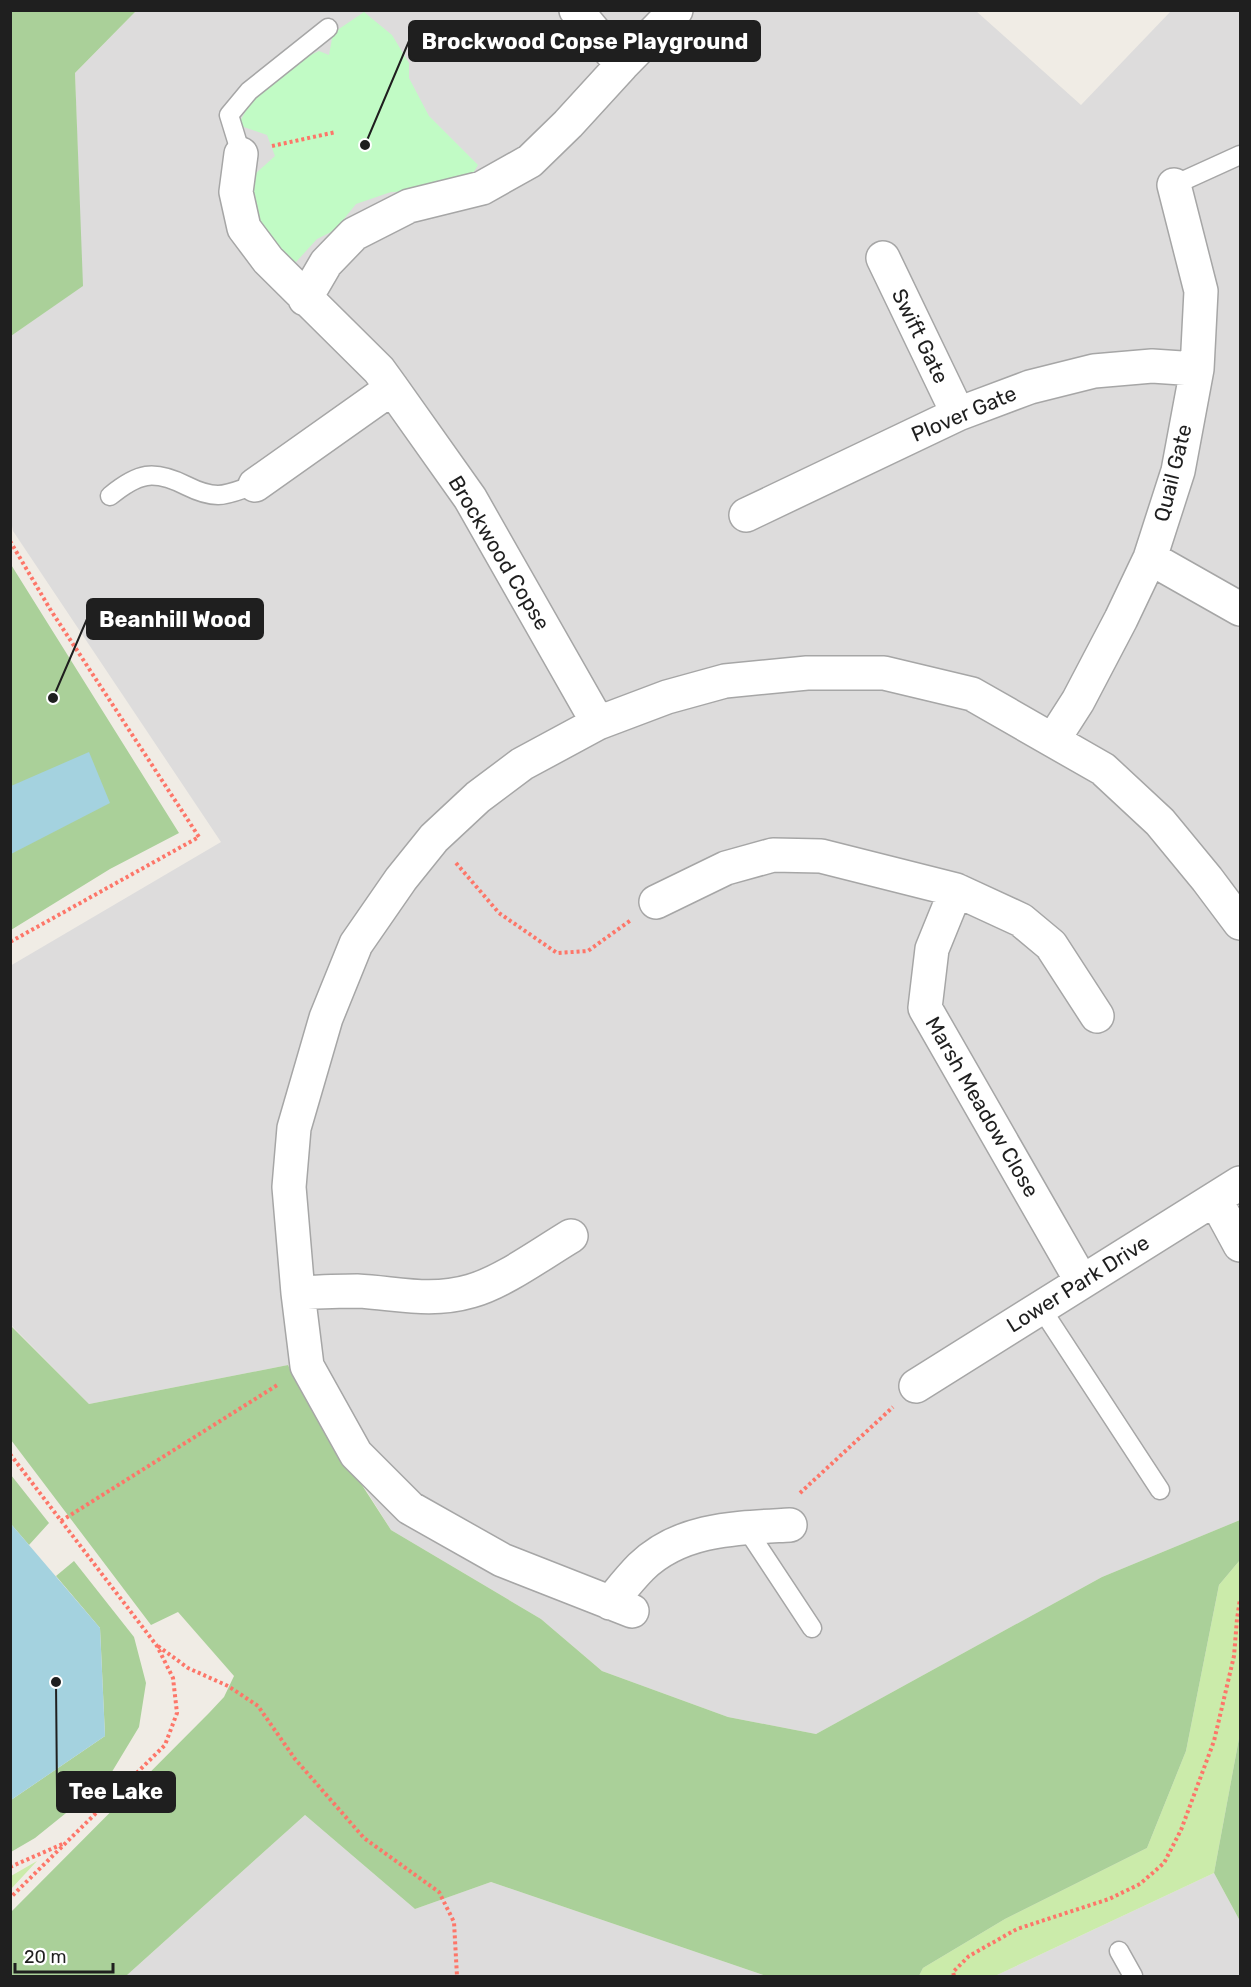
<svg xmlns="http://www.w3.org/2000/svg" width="1251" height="1987" font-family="Rubik,sans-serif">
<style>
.residential{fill:#dddcdc}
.grass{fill:#cbebaa}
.forest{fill:#aad099}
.park{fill:#c1fbc5}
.water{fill:#a4d2df}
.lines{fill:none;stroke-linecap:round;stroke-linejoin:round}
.service-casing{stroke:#a6a6a6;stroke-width:21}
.minor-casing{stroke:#a6a6a6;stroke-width:36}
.path{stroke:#fd7669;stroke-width:4;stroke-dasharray:3 3;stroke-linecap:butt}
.service{stroke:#fff;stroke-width:18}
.minor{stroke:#fff;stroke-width:33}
.labels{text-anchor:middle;stroke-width:4.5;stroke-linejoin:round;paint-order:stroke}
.street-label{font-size:21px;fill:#1f1f1f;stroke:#fff}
.leader{fill:none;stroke:#1f1f1f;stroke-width:2}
.callout-dot{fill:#1f1f1f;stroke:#fff;stroke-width:2}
.callout{fill:#1f1f1f;stroke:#1f1f1f;stroke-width:2}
.callout-label{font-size:22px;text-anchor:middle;font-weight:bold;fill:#fff}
</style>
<rect width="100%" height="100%" fill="#f0ece5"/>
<!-- residential -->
<path class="residential" d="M 136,11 L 976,11 L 1081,105 L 1171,11 L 1240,11 L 1240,1520 L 1102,1577 L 816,1734 L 728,1717 L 602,1671 L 541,1619 L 391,1530 L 288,1365 L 89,1404 L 11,1325 L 10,966 L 221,842 L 13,531 L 11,521 L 11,336 L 82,286 L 75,73 Z
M 305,1815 L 415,1909 L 491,1882 L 766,1976 L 126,1976 Z
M 1214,1873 L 1240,1921 L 1240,1976 L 995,1976 Z"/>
<!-- grass -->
<path class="grass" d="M 1240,1560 L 1240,1733 L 1214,1873 L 995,1976 L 919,1976 L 923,1968 L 1005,1919 L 1147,1848 L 1186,1751 L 1219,1585 Z
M 37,1861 L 11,1889 L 11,1876 Z"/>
<!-- forest -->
<path class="forest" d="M 11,10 L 136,11 L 75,73 L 83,286 L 11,336 Z
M 10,563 L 179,833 L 110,869 L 11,930 Z
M 10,1325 L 89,1404 L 288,1365 L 300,1389 L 391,1530 L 541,1619 L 602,1671 L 728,1717 L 816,1734 L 1102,1577 L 1240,1520 L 1240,1560 L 1219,1585 L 1186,1751 L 1147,1848 L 1005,1919 L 923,1968 L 919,1976 L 766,1976 L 491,1882 L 415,1909 L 305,1815 L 126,1976 L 11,1976 L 11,1912 L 209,1713 L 224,1697 L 234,1676 L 178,1612 L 151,1625 L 11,1440 Z
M 11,1475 L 49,1523 L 29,1545 L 11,1524 Z
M 74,1561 L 134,1637 L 146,1683 L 139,1727 L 107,1780 L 35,1838 L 11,1852 L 11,1800 L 105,1736 L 100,1628 L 56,1576 Z
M 1240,1733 L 1240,1921 L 1214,1873 Z"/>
<!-- park -->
<path class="park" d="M 364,12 L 392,35 L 409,63 L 409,78 L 429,116 L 478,165 L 469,180 L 433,191 L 391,192 L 356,204 L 335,230 L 317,239 L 296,262 L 273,252 L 253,229 L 251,200 L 255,174 L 275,156 L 267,135 L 238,125 L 249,105 L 275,72 L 319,51 L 329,55 L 333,33 Z"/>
<!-- water -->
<path class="water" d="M 89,752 L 110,803 L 11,854 L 11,786 Z
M 11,1524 L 100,1628 L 105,1736 L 11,1800 Z"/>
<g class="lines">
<defs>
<path id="service" d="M 241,154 L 229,115 L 249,91 L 328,28
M 1174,185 L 1240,155
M 110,496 C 138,473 153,469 187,486 C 197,491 207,495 218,495 C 230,495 244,488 255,485
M 1041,1308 L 1160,1490
M 746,1528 L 812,1628
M 1119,1951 L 1133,1976"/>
<path id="minor" d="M 576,10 L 622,65
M 241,154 L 236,192 L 244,228 L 268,260 L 379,370 L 392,388 L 470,498 L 598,723
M 883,258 L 958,414
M 305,299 L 326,263 L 354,234 L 409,206 L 482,188 L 530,161 L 568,124 L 622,65 L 676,10
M 255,485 L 392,388
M 746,515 L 958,414 L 1030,387 L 1094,371 L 1152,366 L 1197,369
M 1150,558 L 1240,609
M 1053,740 L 1078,701 L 1121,619 L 1150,558 L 1178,471 L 1197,369 L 1201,291 L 1174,185
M 956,890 L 932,949 L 925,1008 L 1082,1282
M 656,902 L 726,868 L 773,855 L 821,856 L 956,890 L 1021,920 L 1051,945 L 1097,1016
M 1215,1199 L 1240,1245
M 298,1293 C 317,1292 338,1291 357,1291 C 397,1293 430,1303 471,1291 C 503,1282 541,1254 571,1236
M 916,1386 L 1240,1183
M 610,1603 C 620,1591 630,1578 641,1567 C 681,1528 737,1528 790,1525
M 632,1611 L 502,1560 L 410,1508 L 356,1454 L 307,1366 L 298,1293 L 289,1187 L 294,1128 L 326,1018 L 356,944 L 401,879 L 434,838 L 478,797 L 522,764 L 598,723 L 667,697 L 725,681 L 807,673 L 884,673 L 972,694 L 1103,769 L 1160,822 L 1207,879 L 1240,923"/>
</defs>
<!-- service casing -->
<use href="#service" class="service-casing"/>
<!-- minor casing -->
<use href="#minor" class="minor-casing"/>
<!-- path -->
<path class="path" d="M 272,146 L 336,132
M 10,541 L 50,609 L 199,837 L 10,942
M 456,863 L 499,913 L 557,953 L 588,951 L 631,920
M 10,1454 L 157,1646 L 173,1678 L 177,1713 L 165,1745 L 10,1898
M 800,1493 L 893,1407
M 61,1521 L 279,1384
M 158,1646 L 188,1668 L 228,1686 L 258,1706 L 295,1759 L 364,1838 L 439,1892 L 454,1922 L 457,1976
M 10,1867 L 65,1843
M 954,1976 L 953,1972 L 969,1956 L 1017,1929 L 1109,1899 L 1140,1884 L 1164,1863 L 1181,1830 L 1214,1741 L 1234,1656 L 1237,1619 L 1240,1599"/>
<!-- service -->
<use href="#service" class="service"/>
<!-- minor -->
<use href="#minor" class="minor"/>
</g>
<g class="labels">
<!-- street labels -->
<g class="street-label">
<text transform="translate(920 336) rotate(64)" y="7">Swift Gate</text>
<text transform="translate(964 414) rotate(-23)" y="7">Plover Gate</text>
<text transform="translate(1173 473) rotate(-76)" y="7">Quail Gate</text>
<text transform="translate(499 553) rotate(59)" y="7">Brockwood Copse</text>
<text transform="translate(982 1107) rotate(60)" y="7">Marsh Meadow Close</text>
<text transform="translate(1078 1284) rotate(-32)" y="7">Lower Park Drive</text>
</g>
</g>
<!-- callouts -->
<path class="leader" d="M365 145L409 41M53 698L87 619M56 1682L57 1792"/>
<g class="callout-dot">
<circle cx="365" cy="145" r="6"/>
<circle cx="53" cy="698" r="6"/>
<circle cx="56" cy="1682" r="6"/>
</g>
<g class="callout">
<rect x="409" y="21" width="351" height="40" rx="6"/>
<rect x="87" y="599" width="176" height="40" rx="6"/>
<rect x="57" y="1772" width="118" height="40" rx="6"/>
</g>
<g class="callout-label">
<text x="585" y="49">Brockwood Copse Playground</text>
<text x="175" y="627">Beanhill Wood</text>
<text x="116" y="1799">Tee Lake</text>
</g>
<!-- border -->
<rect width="1251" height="1987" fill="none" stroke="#1f1f1f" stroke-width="24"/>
<!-- scale -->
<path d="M15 1963v9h98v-9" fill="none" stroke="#1f1f1f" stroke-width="3"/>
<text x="24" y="1963" font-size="18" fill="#1f1f1f" stroke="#ffffff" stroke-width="4.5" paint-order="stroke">20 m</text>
</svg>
